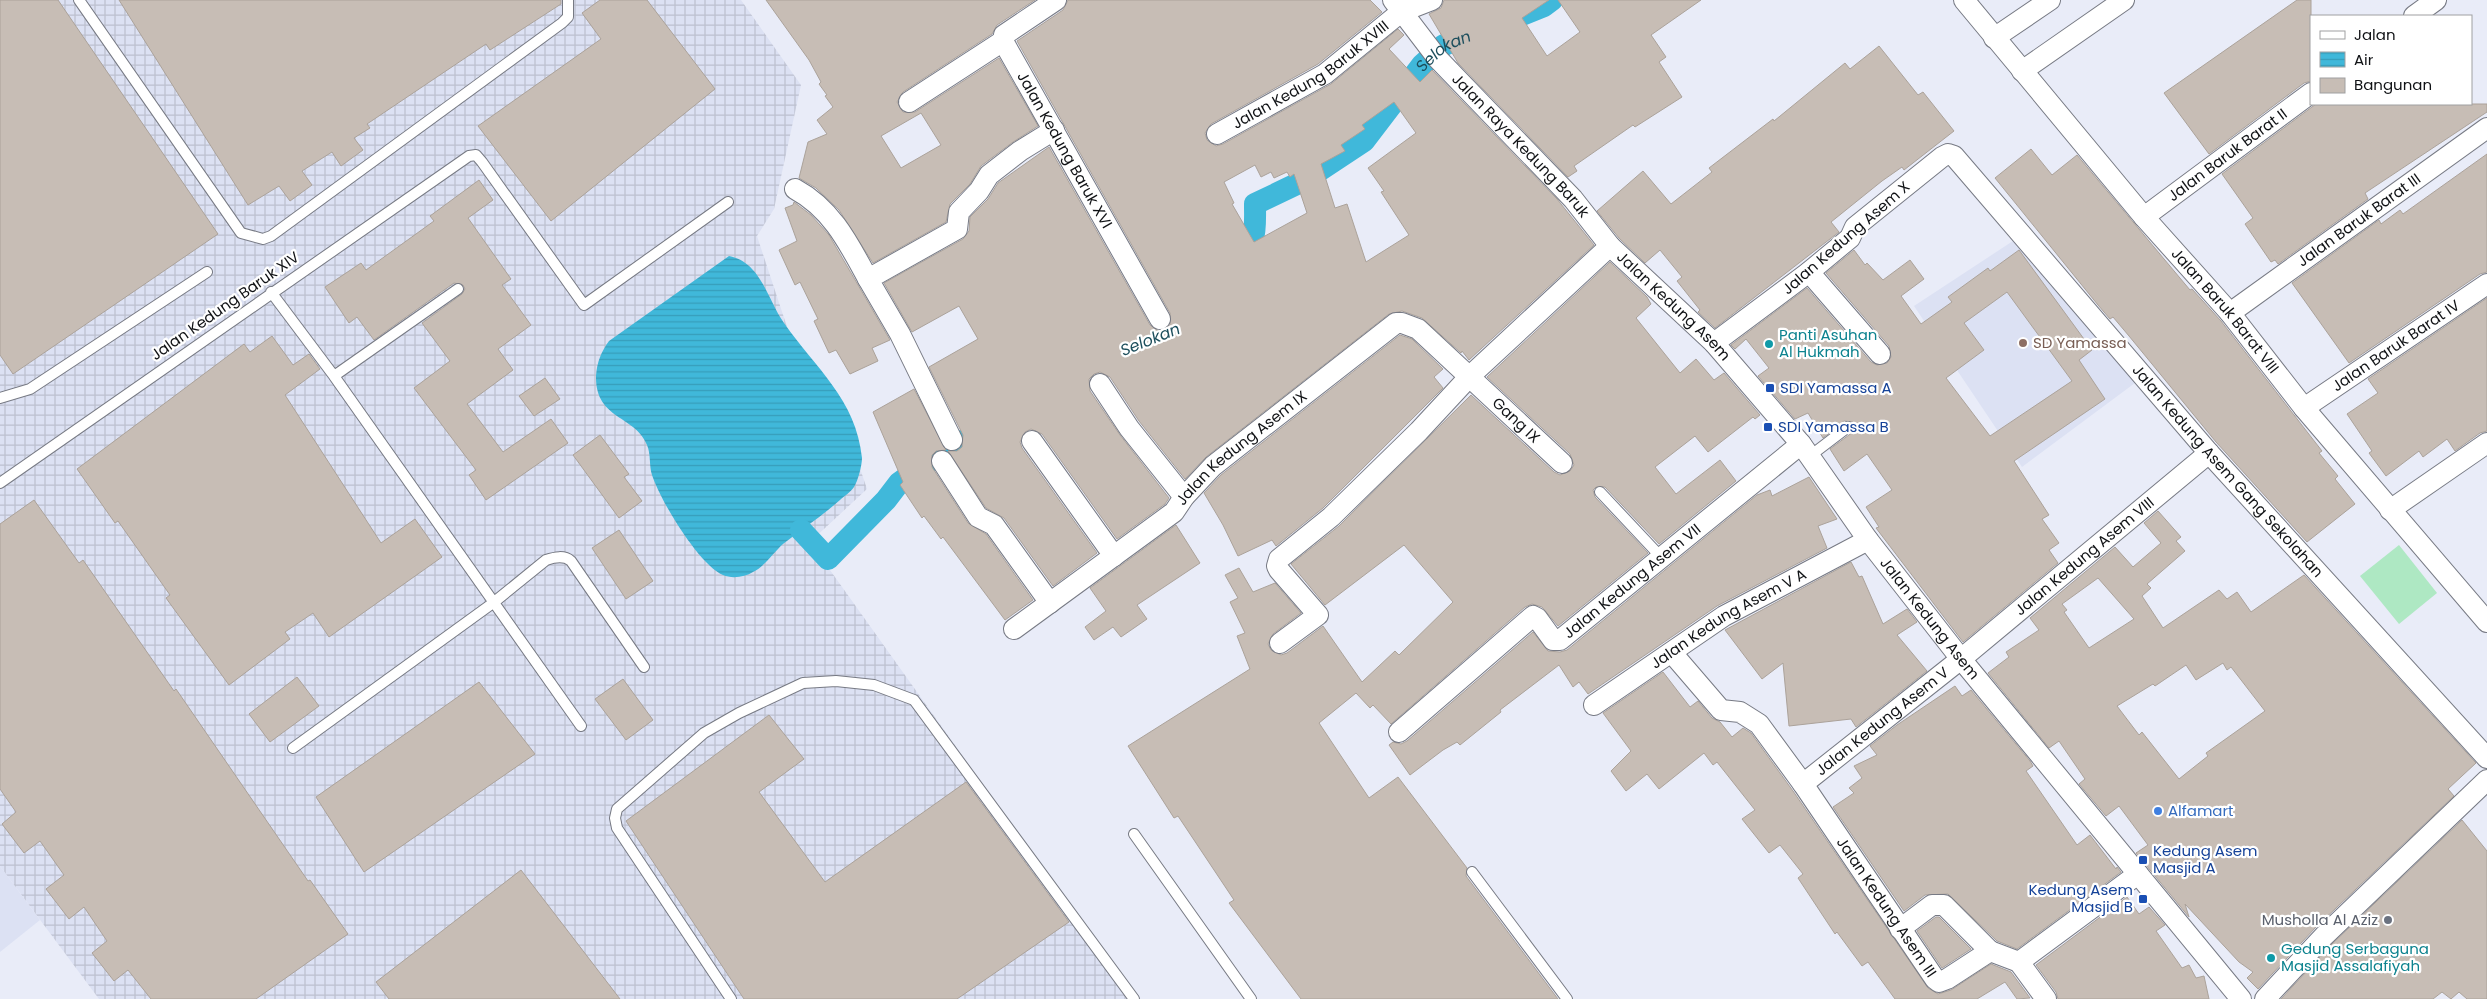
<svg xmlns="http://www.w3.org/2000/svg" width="2487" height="999" font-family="Poppins,sans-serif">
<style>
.built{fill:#dce1f3}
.industrial{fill:url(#industrial-grid)}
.garden{fill:#aee8c3}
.water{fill:url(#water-rules)}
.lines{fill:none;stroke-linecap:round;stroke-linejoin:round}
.canal{stroke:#40b8da;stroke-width:22}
.building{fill:#c7bdb5;stroke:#aba29a;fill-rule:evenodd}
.service-casing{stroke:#777a84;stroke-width:12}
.minor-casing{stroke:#777a84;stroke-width:22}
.service{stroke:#fff;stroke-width:10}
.minor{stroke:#fff;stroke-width:20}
.education-dot{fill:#8d6e63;stroke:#fff;stroke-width:2}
.culture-dot{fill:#0f9aa8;stroke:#fff;stroke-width:2}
.transit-dot{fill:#1a4fb4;stroke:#fff;stroke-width:2}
.shop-dot{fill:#3f7fe0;stroke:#fff;stroke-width:2}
.worship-dot{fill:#6b7280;stroke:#fff;stroke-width:2}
.labels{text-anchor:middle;stroke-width:4.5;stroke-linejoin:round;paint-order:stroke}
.street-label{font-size:15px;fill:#101215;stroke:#fff}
.culture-label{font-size:15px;fill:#0d838f;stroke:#fff;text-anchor:start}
.education-label{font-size:15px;fill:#785e54;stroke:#fff;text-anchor:start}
.transit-label{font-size:15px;fill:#164399;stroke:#fff;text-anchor:start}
.shop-label{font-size:15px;fill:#366cbe;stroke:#fff;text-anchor:start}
.worship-label{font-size:15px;fill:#5b616d;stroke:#fff;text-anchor:end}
.water-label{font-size:16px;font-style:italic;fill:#1c4e5c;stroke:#fff}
</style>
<defs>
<pattern id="industrial-grid" width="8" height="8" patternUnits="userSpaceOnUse" patternTransform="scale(1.25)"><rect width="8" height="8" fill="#dce1f3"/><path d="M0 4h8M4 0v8" fill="none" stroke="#bcc0cf"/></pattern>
<pattern id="water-rules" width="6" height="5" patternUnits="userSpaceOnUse" patternTransform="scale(1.25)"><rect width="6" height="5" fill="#40b8da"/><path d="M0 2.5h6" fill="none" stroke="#379dba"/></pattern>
</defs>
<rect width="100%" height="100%" fill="#e9ecf8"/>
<!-- built -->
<path class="built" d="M 2016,239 L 2139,380 L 2022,467 L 1914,306 Z
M 0,866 L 40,920 L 0,952 Z"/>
<!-- industrial -->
<path class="industrial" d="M 0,0 L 741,0 L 801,85 L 774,209 L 757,236 L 794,348 L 839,406 L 867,489 L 810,542 L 1136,999 L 99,999 L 0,866 Z"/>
<!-- garden -->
<path class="garden" d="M 2399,545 L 2437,593 L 2399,624 L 2360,576 Z"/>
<!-- water -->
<path class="water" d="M 729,256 C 761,262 767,299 784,323 C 816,369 856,399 862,458 C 862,465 858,481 854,487 C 851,492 844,496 840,500 C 822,516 802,529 783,544 C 774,552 764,567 753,572 C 745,577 732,579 723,575 C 699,565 660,500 652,475 C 649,466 651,454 647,445 C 635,415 595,420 596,376 C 597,362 601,352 609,341 Z"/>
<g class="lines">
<!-- canal -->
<g class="canal">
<path d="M 1505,22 L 1544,6 L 1552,0"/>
<path id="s1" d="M 1233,263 C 1258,247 1255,230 1255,204 L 1305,180 L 1364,141 L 1422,65 L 1444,45 L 1475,33"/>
<path d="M 801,530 L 828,559 L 886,500 L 899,483 L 945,450 L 990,427"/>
</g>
</g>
<!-- building -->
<path class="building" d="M 0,0 L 58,0 L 218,234 L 13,374 L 0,355 Z
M 119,0 L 561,0 L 561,4 L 490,50 L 486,44 L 367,124 L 370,128 L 354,138 L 363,150 L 341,166 L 332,152 L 302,171 L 312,185 L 290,201 L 279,186 L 248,205 Z
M 600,0 L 647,0 L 715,89 L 551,221 L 478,126 L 601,39 L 582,13 Z
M 766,0 L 1035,0 L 997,25 L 992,34 L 903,92 L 897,102 L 903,112 L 915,112 L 999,58 L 1038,126 L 1013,142 L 981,166 L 970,184 L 950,204 L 946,222 L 873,263 L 839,210 L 816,188 L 799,178 L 808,142 L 827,134 L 817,120 L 833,107 L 825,96 L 827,95 L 819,84 L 821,82 L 809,60 ZM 921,113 L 941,145 L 901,168 L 881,136 Z
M 1068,0 L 1370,0 L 1382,12 L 1318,64 L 1211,124 L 1205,133 L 1207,140 L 1216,146 L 1223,144 L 1331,84 L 1398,29 L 1404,35 L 1389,49 L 1420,82 L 1432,70 L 1557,199 L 1594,245 L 1469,360 L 1462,351 L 1461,353 L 1422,318 L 1402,311 L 1389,314 L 1206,457 L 1185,479 L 1139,421 L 1110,377 L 1100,372 L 1094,374 L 1089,379 L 1090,391 L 1120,435 L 1169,498 L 1165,504 L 1117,539 L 1042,434 L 1031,429 L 1025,432 L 1020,442 L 1022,448 L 1097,553 L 1053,586 L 1004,518 L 986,508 L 948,451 L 957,451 L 962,447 L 963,435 L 929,367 L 978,339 L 959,306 L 912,332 L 884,283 L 963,239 L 969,231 L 970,217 L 988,199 L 998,183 L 1049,147 L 1150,325 L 1159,331 L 1170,325 L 1170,313 L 1017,41 L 1063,10 ZM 1394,102 L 1416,133 L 1368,168 L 1384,191 L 1381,192 L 1409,235 L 1366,262 L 1347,204 L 1335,208 L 1321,164 L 1345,151 L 1341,145 L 1365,129 L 1362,125 ZM 1255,165 L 1261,177 L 1271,172 L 1274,178 L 1287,172 L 1290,177 L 1294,174 L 1307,213 L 1254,242 L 1232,204 L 1234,203 L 1224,182 Z
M 1444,0 L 1549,0 L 1522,18 L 1547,56 L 1580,32 L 1558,0 L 1701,0 L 1651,35 L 1666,57 L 1659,62 L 1682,97 L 1635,127 L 1633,125 L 1574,166 L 1577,171 L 1568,177 L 1458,63 L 1429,14 L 1441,8 Z
M 2297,0 L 2311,0 L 2311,81 L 2304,83 L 2209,154 L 2164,93 Z
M 1879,46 L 1918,95 L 1923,92 L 1954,131 L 1904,170 L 1902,167 L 1882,181 L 1831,222 L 1839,232 L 1715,328 L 1698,312 L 1700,310 L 1677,281 L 1682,277 L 1660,250 L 1645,263 L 1619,238 L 1597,211 L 1643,171 L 1671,204 L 1712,172 L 1709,168 L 1773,119 L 1774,121 L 1845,63 L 1850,69 Z
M 2316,104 L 2487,104 L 2487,112 L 2365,193 L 2368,199 L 2278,264 L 2275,260 L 2271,262 L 2245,224 L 2253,218 L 2222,174 Z
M 2031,149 L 2052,175 L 2077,155 L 2190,290 L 2192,289 L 2221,321 L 2322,451 L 2319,453 L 2338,476 L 2335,479 L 2355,504 L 2307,542 L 2216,442 L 2129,336 L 2113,317 L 2110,319 L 2098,305 L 1995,178 Z
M 2487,154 L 2487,272 L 2480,274 L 2349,363 L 2292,283 L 2379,220 L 2381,224 L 2400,210 L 2403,214 Z
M 479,180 L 493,200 L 468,218 L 511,279 L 502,285 L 531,325 L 498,349 L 513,370 L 467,404 L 503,452 L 551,419 L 568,443 L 486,500 L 469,475 L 476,470 L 414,388 L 450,361 L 422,323 L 462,294 L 465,289 L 463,285 L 454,283 L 374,340 L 357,317 L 349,323 L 325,287 L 361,263 L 366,270 L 434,221 L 430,216 Z
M 794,202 L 811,215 L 829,235 L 890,340 L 872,348 L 878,361 L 850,374 L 836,350 L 829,353 L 814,321 L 818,319 L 800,282 L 795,285 L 779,250 L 797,241 L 785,208 L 793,205 Z
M 1854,250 L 1865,265 L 1867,263 L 1883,280 L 1910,260 L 1924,279 L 1901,296 L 1921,324 L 1952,302 L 1948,297 L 1988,268 L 1990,271 L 2019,250 L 2092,350 L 2079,360 L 2105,399 L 2014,461 L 2049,515 L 2042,519 L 2059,543 L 2049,550 L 2058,563 L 1963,642 L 1876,528 L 1879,527 L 1866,507 L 1892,490 L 1867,454 L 1844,471 L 1830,449 L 1853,432 L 1855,427 L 1853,422 L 1844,421 L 1823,438 L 1808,413 L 1795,419 L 1758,376 L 1769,368 L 1746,339 L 1735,349 L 1731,345 L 1807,288 L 1871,362 L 1877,365 L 1887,363 L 1891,357 L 1889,346 L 1826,273 ZM 2007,292 L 2072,381 L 1990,436 L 1946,378 L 1984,350 L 1964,323 Z
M 1610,262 L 1647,297 L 1651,304 L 1636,318 L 1680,373 L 1696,359 L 1714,380 L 1724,373 L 1760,415 L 1755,419 L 1753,417 L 1708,452 L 1695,436 L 1655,467 L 1676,494 L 1720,460 L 1736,481 L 1659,544 L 1605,487 L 1596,487 L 1593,490 L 1595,497 L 1648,553 L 1558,626 L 1542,607 L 1532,604 L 1525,607 L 1391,724 L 1373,705 L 1370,708 L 1356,693 L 1319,723 L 1369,798 L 1398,777 L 1467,868 L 1466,876 L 1558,999 L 1301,999 L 1229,903 L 1234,900 L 1178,816 L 1174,818 L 1128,746 L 1250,669 L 1237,636 L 1245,633 L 1230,602 L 1238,598 L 1225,575 L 1239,568 L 1253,592 L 1275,583 L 1301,613 L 1273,634 L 1268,644 L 1271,650 L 1281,655 L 1287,653 L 1323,626 L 1362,682 L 1395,651 L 1399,655 L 1453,602 L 1404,545 L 1325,605 L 1291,564 L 1339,526 L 1471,395 L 1554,472 L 1560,475 L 1570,471 L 1574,465 L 1570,454 L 1487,377 Z
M 2487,298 L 2487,431 L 2480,433 L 2455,451 L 2447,439 L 2423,457 L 2419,451 L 2386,476 L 2369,453 L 2372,451 L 2347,414 L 2378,393 L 2368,379 Z
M 1400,335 L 1412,339 L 1443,369 L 1434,377 L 1443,388 L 1323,508 L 1276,546 L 1272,540 L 1238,556 L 1223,525 L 1204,493 L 1221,475 Z
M 272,336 L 293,365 L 309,354 L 320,369 L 285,395 L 381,543 L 415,519 L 442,557 L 329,637 L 313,613 L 285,632 L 290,639 L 229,685 L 166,598 L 170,595 L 118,521 L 115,523 L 77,469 L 244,344 L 250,352 Z
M 545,378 L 560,399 L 534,416 L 519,396 Z
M 914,389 L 946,450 L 936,451 L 932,455 L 932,467 L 968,523 L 986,534 L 1033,600 L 1005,620 L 943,537 L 941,539 L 924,516 L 922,518 L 900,485 L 903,482 L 873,412 Z
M 600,435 L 629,474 L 624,477 L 642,501 L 619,518 L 573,455 Z
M 1809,477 L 1837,519 L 1818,526 L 1827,548 L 1717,606 L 1588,694 L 1579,682 L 1573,687 L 1559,665 L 1500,710 L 1501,712 L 1460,745 L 1457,742 L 1443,750 L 1410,775 L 1389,745 L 1393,742 L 1401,744 L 1407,741 L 1533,632 L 1548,651 L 1560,652 L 1567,650 L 1757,495 L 1770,490 L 1772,496 Z
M 34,500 L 79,563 L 83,560 L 174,691 L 176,689 L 308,881 L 310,880 L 348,934 L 256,999 L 151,999 L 128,970 L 114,981 L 92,953 L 107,941 L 84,907 L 69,919 L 46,889 L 64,875 L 40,841 L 24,853 L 2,824 L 16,812 L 0,789 L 0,524 Z
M 2158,511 L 2181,537 L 2176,541 L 2185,551 L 2147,584 L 2151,588 L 2142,596 L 2163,628 L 2219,590 L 2227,599 L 2237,592 L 2251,612 L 2304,575 L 2476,763 L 2448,789 L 2454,796 L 2316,927 L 2258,989 L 2247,978 L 2253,972 L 2239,962 L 2185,904 L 2189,917 L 2136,853 L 2148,845 L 2119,806 L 2106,816 L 2079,784 L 2085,779 L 2059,741 L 2049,748 L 1988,673 L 2009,657 L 2006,652 L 2039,630 L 2030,618 L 2115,547 L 2133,567 L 2161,543 L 2144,523 ZM 2098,578 L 2134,619 L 2089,648 L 2064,612 L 2067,610 L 2062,604 ZM 2223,663 L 2227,670 L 2231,667 L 2265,711 L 2206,753 L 2208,756 L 2179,779 L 2142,732 L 2139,735 L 2117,706 L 2153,684 L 2155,686 L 2186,665 L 2196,680 Z
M 1176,525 L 1200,563 L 1137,605 L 1147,619 L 1121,637 L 1113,627 L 1094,640 L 1085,627 L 1106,611 L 1090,588 Z
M 619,530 L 653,581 L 626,599 L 592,548 Z
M 1851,562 L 1859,577 L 1862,576 L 1883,624 L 1907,609 L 1917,622 L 1897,635 L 1927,671 L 1856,727 L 1851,719 L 1789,726 L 1783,663 L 1762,679 L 1725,630 Z
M 1663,672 L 1690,707 L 1698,701 L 1712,718 L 1720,722 L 1732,737 L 1743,728 L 1751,733 L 1793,791 L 1928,988 L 1938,994 L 1951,990 L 1991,964 L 2011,972 L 2030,998 L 2017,999 L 2005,982 L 1977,999 L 1895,999 L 1868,962 L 1862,966 L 1837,932 L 1835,934 L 1798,878 L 1803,874 L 1780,845 L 1769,853 L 1742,819 L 1755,810 L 1717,762 L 1713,765 L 1704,753 L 1659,789 L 1647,774 L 1626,791 L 1611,771 L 1631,751 L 1603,713 Z
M 297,677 L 319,706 L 270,742 L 249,714 Z
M 623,679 L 653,720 L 626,740 L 595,699 Z
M 479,682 L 535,754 L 364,872 L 316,797 Z
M 1955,686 L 1962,696 L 1971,690 L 2030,761 L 2033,766 L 2026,771 L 2077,845 L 2090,835 L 2116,869 L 2117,867 L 2121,872 L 2017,949 L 1997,941 L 1948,894 L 1925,895 L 1904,911 L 1833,807 L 1854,793 L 1849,788 L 1862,778 L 1854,766 L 1877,755 L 1870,746 L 1897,725 Z
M 769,715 L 804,759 L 759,792 L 825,882 L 966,782 L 1069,922 L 957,999 L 744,999 L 626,821 Z
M 2462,820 L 2487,851 L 2487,999 L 2467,999 L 2459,992 L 2451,999 L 2442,992 L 2433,999 L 2281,999 L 2332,944 Z
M 521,870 L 620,999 L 389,999 L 376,982 Z
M 2127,897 L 2139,914 L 2149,907 L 2165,925 L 2156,931 L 2182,968 L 2189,965 L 2196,978 L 2204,976 L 2209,999 L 2058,999 L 2056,992 L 2036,965 Z
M 1936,917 L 1939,917 L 1971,949 L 1942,968 L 1917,931 Z"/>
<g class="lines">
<defs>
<path id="service" d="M 79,0 L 241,233 L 263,239 L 271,236 L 562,23 L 568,17 L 568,0
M 271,292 L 334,376 L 458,289
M 334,376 L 581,726
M 0,398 L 30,389 L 207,272
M 1810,456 L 1848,427
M 0,483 L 469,156 L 476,155 L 482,162 L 584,305 L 728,202
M 1600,492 L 1661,557
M 293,748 L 493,603 L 546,560 C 555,557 564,555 571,561 L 644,667
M 1134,834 L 1251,999
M 1472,872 L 1567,999
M 731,999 L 617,828 L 615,818 L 617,809 L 704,733 L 739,713 L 803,683 L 836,681 L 874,685 L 914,700 L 1134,999"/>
<g id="minor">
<path id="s2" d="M 1056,0 L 1004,35 L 1003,41 L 1160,319"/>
<path id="s3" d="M 1393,0 L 1438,59 L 1573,199 L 1610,246 L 1714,343 L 1801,444 L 1868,540 L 1961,659 L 2241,999"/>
<path id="s4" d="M 1964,0 L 2144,217 L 2230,313 L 2304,408 L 2487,622"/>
<path d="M 2414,16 L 2436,0"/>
<path d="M 1994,38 L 2050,0"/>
<path d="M 2022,71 L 2124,0"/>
<path d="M 909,102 L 1003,41"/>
<path id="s5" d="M 1217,134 L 1325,74 L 1401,12 L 1432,0"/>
<path d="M 795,189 C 832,209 849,244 868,279"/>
<path id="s6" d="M 2144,217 L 2311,93"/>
<path d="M 1809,272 L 1880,354"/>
<path id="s7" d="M 2230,313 L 2487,128"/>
<path id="s8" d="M 1714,343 L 1809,272 L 1850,238 L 1855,227 L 1942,157 L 1948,154 L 1954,156 L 2209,453 L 2487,758"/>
<path d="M 1100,384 L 1129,428 L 1184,497"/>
<path id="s9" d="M 2304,408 L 2487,284"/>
<path d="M 952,440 L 900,334 L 868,279 L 957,229 L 959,212 L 979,191 L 989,175 L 1020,151 L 1054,130"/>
<path d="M 1032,441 L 1114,556"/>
<path d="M 942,461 L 978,517 L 994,525 L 1050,603"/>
<path d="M 2390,510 L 2487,443"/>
<path id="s10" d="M 1014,629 L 1174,512 L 1184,497 L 1213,466 L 1396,323 L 1402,323 L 1418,329 L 1562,463"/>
<path d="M 1280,643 L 1318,615 L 1279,570 L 1277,566 L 1279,559 L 1331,517 L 1419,431 L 1470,376 L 1610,246"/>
<path id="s11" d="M 1672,653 L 1721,710 L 1740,712 L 1759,724 L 1803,784 L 1935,979 L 1939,982 L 1947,979 L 1990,951 L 2019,962"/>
<path id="s12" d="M 1594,705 L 1724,616 L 1868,540"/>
<path id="s13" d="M 1399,732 L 1533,616 L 1537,618 L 1553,640 L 1560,640 L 1801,444"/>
<path id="s14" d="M 1803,784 L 1961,659 L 2209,453"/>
<path d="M 1900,929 L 1932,905 L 1944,905 L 1990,951"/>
<path d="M 2019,962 L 2138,874"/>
<path d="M 2019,962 L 2046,999"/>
<path d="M 2265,999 L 2324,936 L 2487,780"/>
</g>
</defs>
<!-- service casing -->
<use href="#service" class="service-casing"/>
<!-- minor casing -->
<use href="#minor" class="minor-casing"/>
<!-- service -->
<use href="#service" class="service"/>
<!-- minor -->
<use href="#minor" class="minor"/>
</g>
<!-- markers -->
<circle class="education-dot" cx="2023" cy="343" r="5"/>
<g class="culture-dot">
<circle cx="1769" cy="344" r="5"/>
<circle cx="2271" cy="958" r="5"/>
</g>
<g class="transit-dot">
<rect x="1765" y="383" width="10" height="10" rx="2.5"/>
<rect x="1763" y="422" width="10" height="10" rx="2.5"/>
<rect x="2138" y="855" width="10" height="10" rx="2.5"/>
<rect x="2138" y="894" width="10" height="10" rx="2.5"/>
</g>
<circle class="shop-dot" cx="2158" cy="811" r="5"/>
<circle class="worship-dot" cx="2388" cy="920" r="5"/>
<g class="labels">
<!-- street labels -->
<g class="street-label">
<text dy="5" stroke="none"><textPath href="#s5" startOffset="111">Jalan Kedung Baruk XVIII</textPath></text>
<text dy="5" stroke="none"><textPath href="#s3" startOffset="194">Jalan Raya Kedung Baruk</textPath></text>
<text dy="5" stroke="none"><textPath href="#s2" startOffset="194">Jalan Kedung Baruk XVI</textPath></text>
<text dy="5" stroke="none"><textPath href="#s6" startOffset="104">Jalan Baruk Barat II</textPath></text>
<text dy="5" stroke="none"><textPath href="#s7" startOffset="159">Jalan Baruk Barat III</textPath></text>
<text transform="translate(1846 238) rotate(-41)" y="5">Jalan Kedung Asem X</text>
<text transform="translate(225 306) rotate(-35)" y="5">Jalan Kedung Baruk XIV</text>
<text dy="5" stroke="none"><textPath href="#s3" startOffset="416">Jalan Kedung Asem</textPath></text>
<text dy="5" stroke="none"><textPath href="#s4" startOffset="406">Jalan Baruk Barat VIII</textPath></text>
<text dy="5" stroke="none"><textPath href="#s9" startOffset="111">Jalan Baruk Barat IV</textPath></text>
<text dy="5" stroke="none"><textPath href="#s10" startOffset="648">Gang IX</textPath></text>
<text dy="5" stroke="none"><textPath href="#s10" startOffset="292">Jalan Kedung Asem IX</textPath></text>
<text dy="5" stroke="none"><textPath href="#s8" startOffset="726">Jalan Kedung Asem Gang Sekolahan</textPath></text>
<text dy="5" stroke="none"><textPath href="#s14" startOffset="362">Jalan Kedung Asem VIII</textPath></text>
<text dy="5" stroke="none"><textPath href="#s13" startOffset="309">Jalan Kedung Asem VII</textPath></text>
<text dy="5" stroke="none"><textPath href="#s3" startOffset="821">Jalan Kedung Asem</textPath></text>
<text dy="5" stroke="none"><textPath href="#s12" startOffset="160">Jalan Kedung Asem V A</textPath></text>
<text dy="5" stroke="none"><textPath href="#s14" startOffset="101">Jalan Kedung Asem V</textPath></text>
<text dy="5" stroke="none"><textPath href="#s11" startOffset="340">Jalan Kedung Asem III</textPath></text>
</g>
<!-- culture labels -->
<g class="culture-label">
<text x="1779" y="340">Panti Asuhan<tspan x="1779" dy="17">Al Hukmah</tspan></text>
<text x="2281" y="954">Gedung Serbaguna<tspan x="2281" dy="17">Masjid Assalafiyah</tspan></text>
</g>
<!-- education labels -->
<g class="education-label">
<text x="2033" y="348">SD Yamassa</text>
</g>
<!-- transit labels -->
<g class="transit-label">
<text x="1780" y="393">SDI Yamassa A</text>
<text x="1778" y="432">SDI Yamassa B</text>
<text x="2153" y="856">Kedung Asem<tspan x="2153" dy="17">Masjid A</tspan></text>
<text x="2133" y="895" text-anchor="end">Kedung Asem<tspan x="2133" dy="17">Masjid B</tspan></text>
</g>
<!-- shop labels -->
<g class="shop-label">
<text x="2168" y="816">Alfamart</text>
</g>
<!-- worship labels -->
<g class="worship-label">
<text x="2378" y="925">Musholla Al Aziz</text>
</g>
<!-- water labels -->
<g class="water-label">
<text dy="6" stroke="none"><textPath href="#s1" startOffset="315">Selokan</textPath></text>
<text transform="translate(1150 339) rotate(-22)" y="6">Selokan</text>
</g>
</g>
<!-- legend -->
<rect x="2310" y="15" width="162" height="90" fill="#ffffff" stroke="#9fa0a1"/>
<rect x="2320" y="31" width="25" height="8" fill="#ffffff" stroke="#9fa0a1"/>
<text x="2354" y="40" font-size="15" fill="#101215">Jalan</text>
<rect x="2320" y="52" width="25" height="15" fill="url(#water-rules)" stroke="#9fa0a1"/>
<text x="2354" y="65" font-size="15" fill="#101215">Air</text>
<rect x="2320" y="78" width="25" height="15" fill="#c7bdb5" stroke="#9fa0a1"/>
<text x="2354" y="90" font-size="15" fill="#101215">Bangunan</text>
</svg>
